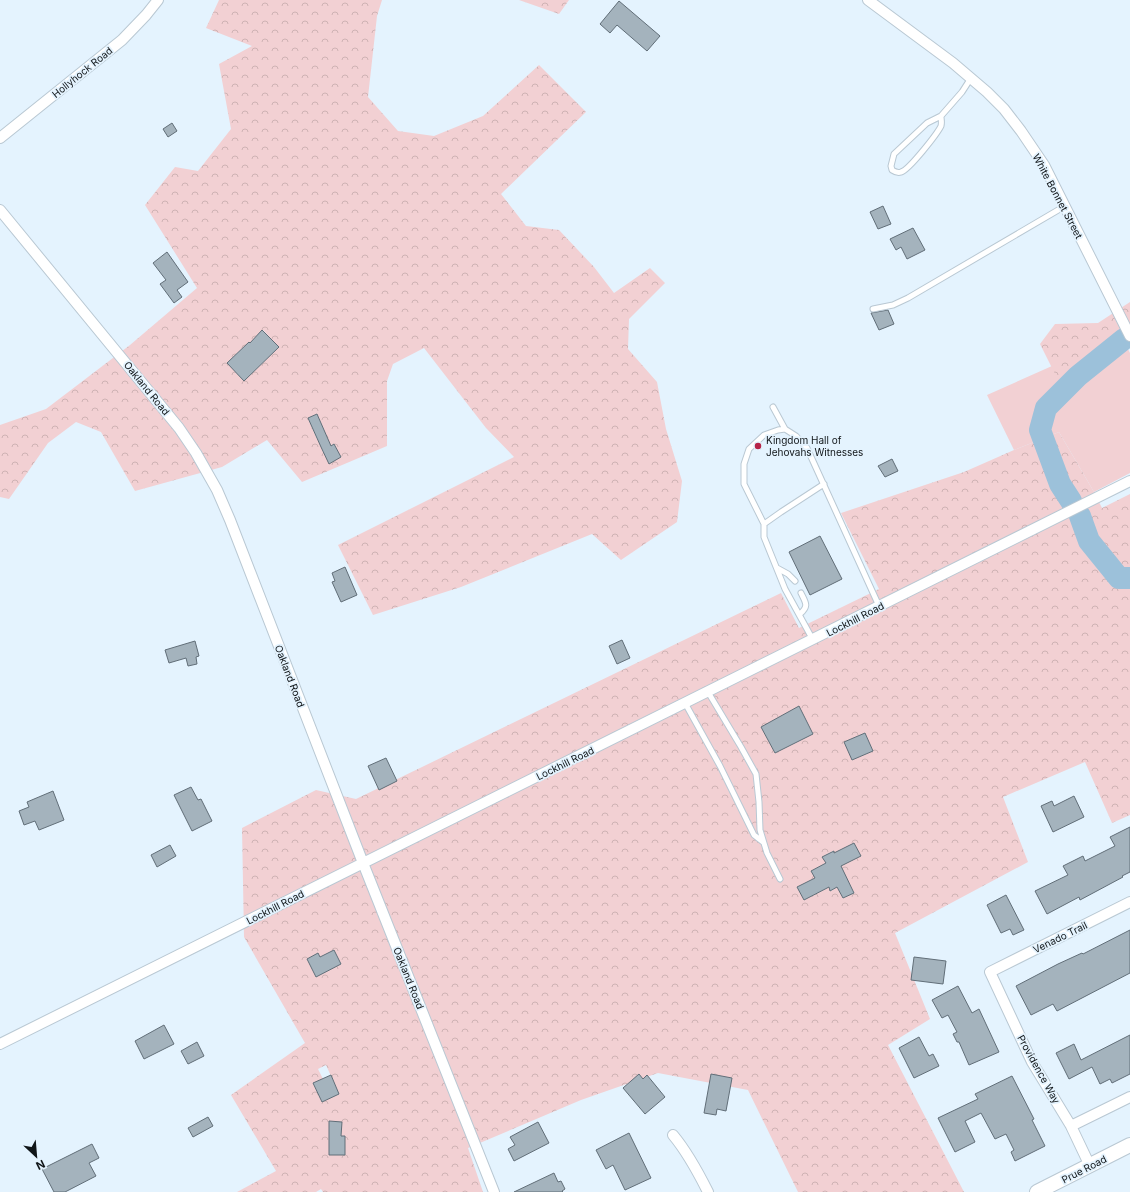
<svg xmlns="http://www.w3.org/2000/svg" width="1130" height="1192" font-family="Inter,sans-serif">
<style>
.grass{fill:#f2d0d3}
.forest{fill:url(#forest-crowns);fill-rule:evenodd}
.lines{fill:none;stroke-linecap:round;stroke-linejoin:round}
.river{stroke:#9cc1da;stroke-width:22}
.building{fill:#a4b3bd;stroke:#616e78}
.lane-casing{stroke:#b9c8d3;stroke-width:7}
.street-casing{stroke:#b9c8d3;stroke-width:12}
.secondary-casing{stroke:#b9c8d3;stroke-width:16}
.lane{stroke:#fff;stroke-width:5}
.street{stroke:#fff;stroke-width:10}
.secondary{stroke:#fff;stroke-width:14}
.poi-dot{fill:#b62448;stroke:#e4f3fe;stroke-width:1.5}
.labels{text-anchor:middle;stroke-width:3.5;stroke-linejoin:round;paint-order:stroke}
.street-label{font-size:10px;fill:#101518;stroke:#e4f3fe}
.poi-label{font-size:10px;fill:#101518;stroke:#e4f3fe;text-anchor:start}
</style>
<defs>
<pattern id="forest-crowns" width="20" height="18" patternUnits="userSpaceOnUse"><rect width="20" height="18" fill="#f2d0d3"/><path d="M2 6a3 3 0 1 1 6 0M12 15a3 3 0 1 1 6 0" fill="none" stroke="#ceb2b4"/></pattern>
</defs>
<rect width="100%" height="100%" fill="#e4f3fe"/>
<!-- grass -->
<path class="grass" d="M 1127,347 L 1130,353 L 1130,473 L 1094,492 L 1059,432 L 1014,450 L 987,395 L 1052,366 L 1059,379 Z"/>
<!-- forest -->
<path class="forest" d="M 219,0 L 382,0 L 377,16 L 368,97 L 398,131 L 434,136 L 483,116 L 539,65 L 586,112 L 501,194 L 526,226 L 559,230 L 594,267 L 614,293 L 650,268 L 665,283 L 629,319 L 628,349 L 657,382 L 666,429 L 682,481 L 677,522 L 621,560 L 592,534 L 461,587 L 373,615 L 338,545 L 514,457 L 486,428 L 424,348 L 393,364 L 387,381 L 387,446 L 302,482 L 267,440 L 222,467 L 135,491 L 101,432 L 76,422 L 48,443 L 9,499 L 0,497 L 0,425 L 46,409 L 130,345 L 197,288 L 145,205 L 175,167 L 198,171 L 231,129 L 219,64 L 252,46 L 206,28 ZM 263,330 L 279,347 L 244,381 L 227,363 L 249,342 L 250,343 ZM 317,414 L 326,435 L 317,439 L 308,418 ZM 334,444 L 341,457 L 329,463 L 322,450 Z
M 519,0 L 569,0 L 559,14 Z
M 1130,302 L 1130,345 L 1058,380 L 1040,344 L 1055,324 L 1098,323 Z
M 1059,432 L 1094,492 L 1102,508 L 1130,494 L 1130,815 L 1112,823 L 1085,762 L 1003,797 L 1028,862 L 895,933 L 930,1019 L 888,1045 L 964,1192 L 798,1192 L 748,1090 L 658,1073 L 581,1100 L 468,1148 L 483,1192 L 323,1192 L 321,1189 L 316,1192 L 237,1192 L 276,1171 L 231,1095 L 305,1043 L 244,937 L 242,828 L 316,790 L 356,799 L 781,593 L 799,628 L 879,589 L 841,513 L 964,472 L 1014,450 ZM 799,707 L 813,734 L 775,753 L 761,727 ZM 865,733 L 873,751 L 852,760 L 845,742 ZM 833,851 L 854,893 L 843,898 L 837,887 L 831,891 L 829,887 L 804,900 L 797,887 L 815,878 L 811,871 L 826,863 L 822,857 ZM 334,950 L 341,964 L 316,977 L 307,959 L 318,953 L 320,957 ZM 326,1065 L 339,1094 L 322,1102 L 313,1083 L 323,1079 L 318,1069 ZM 329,1121 L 341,1122 L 341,1136 L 345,1136 L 345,1155 L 329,1155 Z"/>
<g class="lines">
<!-- river -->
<path class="river" d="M 1071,501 L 1060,484 L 1040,430 L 1046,408 L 1078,376 L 1124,339
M 1080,516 L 1089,541 L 1119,578 L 1130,578"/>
</g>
<!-- building -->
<path class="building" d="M 619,1 L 660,36 L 647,51 L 617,25 L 610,33 L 600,24 Z
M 172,123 L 177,131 L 168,137 L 163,129 Z
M 883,206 L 891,224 L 878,229 L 870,212 Z
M 913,228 L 925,250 L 907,259 L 901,247 L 896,250 L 890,239 Z
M 167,252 L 188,282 L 177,290 L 182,297 L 174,303 L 160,284 L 166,280 L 153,263 Z
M 888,310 L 894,324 L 879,330 L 871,313 Z
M 262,330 L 279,347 L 244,381 L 227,363 L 249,342 L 250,343 Z
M 317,414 L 331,446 L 334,444 L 341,457 L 329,464 L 321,447 L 308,418 Z
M 892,459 L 898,471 L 885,477 L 878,466 Z
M 820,536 L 842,579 L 810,595 L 789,552 Z
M 345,567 L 357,595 L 341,602 L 332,582 L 335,581 L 332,573 Z
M 622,640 L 630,658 L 617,664 L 609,646 Z
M 195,641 L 199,656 L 196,657 L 197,664 L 188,666 L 186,658 L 169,663 L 165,650 Z
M 799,706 L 813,734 L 775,753 L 761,727 Z
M 865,733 L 873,751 L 852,760 L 844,742 Z
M 386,758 L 397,781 L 379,790 L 368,766 Z
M 191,787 L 198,800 L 201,799 L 212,821 L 192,831 L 174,795 Z
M 53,791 L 64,820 L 39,830 L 35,821 L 24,825 L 19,811 L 29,807 L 27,802 Z
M 1074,796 L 1084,817 L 1053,832 L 1041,806 L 1052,801 L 1054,806 Z
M 1130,827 L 1130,872 L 1122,876 L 1123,877 L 1080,900 L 1079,897 L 1047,914 L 1035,891 L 1068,875 L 1063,866 L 1083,856 L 1085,861 L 1115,846 L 1110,837 Z
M 854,843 L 861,856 L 841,866 L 854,893 L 843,898 L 837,887 L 830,891 L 829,887 L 804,900 L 797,887 L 815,878 L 811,871 L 826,863 L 822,857 L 834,851 L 834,853 Z
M 170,845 L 176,856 L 157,867 L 151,855 Z
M 1006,895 L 1024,930 L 1013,935 L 1010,929 L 1001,933 L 987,905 Z
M 1130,930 L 1130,973 L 1082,998 L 1057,1011 L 1053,1004 L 1031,1015 L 1016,986 L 1058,964 L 1082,953 L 1083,954 Z
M 334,950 L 341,964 L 316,977 L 307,959 L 318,953 L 320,957 Z
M 914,957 L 946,961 L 943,984 L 911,980 Z
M 958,986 L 972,1013 L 979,1009 L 999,1052 L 969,1065 L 959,1042 L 957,1042 L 953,1034 L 957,1032 L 948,1015 L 942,1018 L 932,1000 Z
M 164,1025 L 174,1044 L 144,1059 L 135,1041 Z
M 1130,1035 L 1130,1074 L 1112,1083 L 1110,1079 L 1100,1084 L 1092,1067 L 1069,1079 L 1056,1053 L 1074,1044 L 1081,1060 Z
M 919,1037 L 929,1056 L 933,1054 L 939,1066 L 914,1078 L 899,1048 Z
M 197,1042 L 204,1056 L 188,1064 L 181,1051 Z
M 639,1074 L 643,1079 L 647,1075 L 665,1097 L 645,1114 L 623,1088 Z
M 711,1074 L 732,1078 L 726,1111 L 717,1109 L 716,1115 L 704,1113 Z
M 331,1075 L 339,1094 L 322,1102 L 313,1083 Z
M 1012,1076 L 1034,1119 L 1032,1120 L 1045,1146 L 1015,1161 L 1011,1152 L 1014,1150 L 1006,1134 L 995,1139 L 981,1113 L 965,1121 L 975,1142 L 955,1152 L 938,1118 L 978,1099 L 975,1094 Z
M 208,1117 L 213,1126 L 193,1137 L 188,1128 Z
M 329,1121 L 342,1122 L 341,1136 L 345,1136 L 345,1155 L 329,1155 Z
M 538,1122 L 549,1143 L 514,1161 L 508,1149 L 515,1145 L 510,1137 Z
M 629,1133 L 651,1178 L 625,1190 L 613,1165 L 606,1169 L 596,1150 Z
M 92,1144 L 99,1158 L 89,1163 L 96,1176 L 65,1192 L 54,1192 L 42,1169 Z
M 554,1173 L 558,1182 L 561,1181 L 565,1189 L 562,1191 L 563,1192 L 514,1192 Z"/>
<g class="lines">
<defs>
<path id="lane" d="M 941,116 C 941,120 942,122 941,126 C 937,134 909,170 901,172 C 898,173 895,172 892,170 L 891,166 L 894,154 L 927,123 L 941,116 L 962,92 L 971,78
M 873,309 L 893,305 L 908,298 L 1065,206
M 773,407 L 785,429
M 764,524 L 781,512 L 824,484
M 777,568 L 788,574 L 795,581
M 800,614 C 809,606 806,603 801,593
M 813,640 L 785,589 L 764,537 L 764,524 L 744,484 L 744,464 L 749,449 L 764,435 L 778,430 L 785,429 L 796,436 L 807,448 L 879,606
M 708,692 L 741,747 L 756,774 L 759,802 L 760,830 L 767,853 L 780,879
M 685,703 L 720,766 L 754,835 L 763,842"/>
<path id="street" d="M 868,0 L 953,63 L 987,92 L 1004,109 L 1021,131 L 1044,165 L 1130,336
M 0,138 L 122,40 L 146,15 L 158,0
M 0,210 L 179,428 L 196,453 L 217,490 L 230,520 L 363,863 L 494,1192
M 0,1044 L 1130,481
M 1071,1126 L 1130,1097
M 673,1135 C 688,1153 698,1172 708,1192
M 1090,1166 L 1071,1126 L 1032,1062 L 990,972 L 1130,902"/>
<path id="secondary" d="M 1037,1192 L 1130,1145"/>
</defs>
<!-- lane casing -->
<use href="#lane" class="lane-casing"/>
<!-- street casing -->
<use href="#street" class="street-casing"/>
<!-- secondary casing -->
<use href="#secondary" class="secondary-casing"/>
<!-- lane -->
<use href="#lane" class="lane"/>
<!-- street -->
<use href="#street" class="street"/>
<!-- secondary -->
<use href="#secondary" class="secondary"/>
</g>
<!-- markers -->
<circle class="poi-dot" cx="758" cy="446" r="4"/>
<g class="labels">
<!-- street labels -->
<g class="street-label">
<text transform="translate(82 72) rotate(-39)" y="4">Hollyhock Road</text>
<text transform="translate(1058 196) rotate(62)" y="4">White Bonnet Street</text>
<text transform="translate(147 388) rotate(51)" y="4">Oakland Road</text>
<text transform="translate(855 619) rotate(-27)" y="4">Lockhill Road</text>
<text transform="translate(290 676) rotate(69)" y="4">Oakland Road</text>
<text transform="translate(565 763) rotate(-26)" y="4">Lockhill Road</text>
<text transform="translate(275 907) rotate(-27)" y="4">Lockhill Road</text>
<text transform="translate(1060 937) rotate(-26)" y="4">Venado Trail</text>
<text transform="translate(409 978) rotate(68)" y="4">Oakland Road</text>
<text transform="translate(1039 1069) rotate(61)" y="4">Providence Way</text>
<text transform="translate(1084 1169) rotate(-27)" y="4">Prue Road</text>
</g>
<!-- poi labels -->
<g class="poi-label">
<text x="766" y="444">Kingdom Hall of<tspan x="766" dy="12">Jehovahs Witnesses</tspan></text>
</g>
</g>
<!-- north arrow -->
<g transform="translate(36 1156) rotate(154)" stroke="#e4f3fe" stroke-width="3" paint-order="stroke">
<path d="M0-3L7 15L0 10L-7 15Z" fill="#101518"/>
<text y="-6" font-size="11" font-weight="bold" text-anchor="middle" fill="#101518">N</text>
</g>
</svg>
